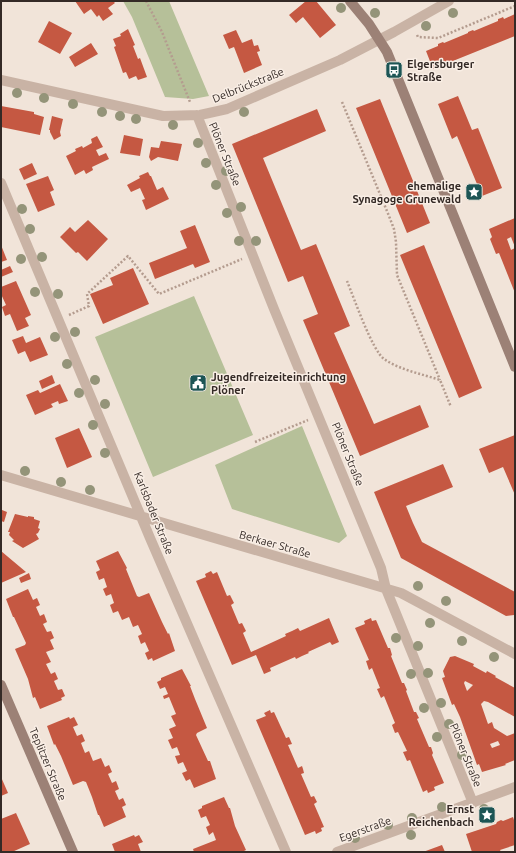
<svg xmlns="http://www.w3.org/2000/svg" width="516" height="853" font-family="Ubuntu,sans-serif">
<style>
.green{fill:#b6c099}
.building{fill:#c55842;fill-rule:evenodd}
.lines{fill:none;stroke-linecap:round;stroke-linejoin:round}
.path{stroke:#b49c8f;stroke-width:2.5;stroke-dasharray:2 2;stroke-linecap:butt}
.street{stroke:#c9b3a5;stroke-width:10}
.secondary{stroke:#9c8176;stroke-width:10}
.tree{fill:#949479}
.labels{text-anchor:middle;stroke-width:3;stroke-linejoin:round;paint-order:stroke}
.poi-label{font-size:11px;font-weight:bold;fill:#342a26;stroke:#f9eee5;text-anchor:start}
.street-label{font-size:11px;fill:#342a26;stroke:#f9eee5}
</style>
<rect width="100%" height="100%" fill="#f1e4d9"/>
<!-- green -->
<path class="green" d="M 123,1 L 169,1 L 209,96 L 193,99 L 165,97 L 132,17 Z
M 194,296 L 253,435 L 153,477 L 95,337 Z
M 302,426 L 347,536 L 339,543 L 232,509 L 215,465 Z"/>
<!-- building -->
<path class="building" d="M 75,1 L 113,1 L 115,3 L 108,8 L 113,14 L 103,21 L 99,15 L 97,17 L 91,9 L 84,14 Z
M 306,1 L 316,1 L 336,25 L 320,38 L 303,17 L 296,23 L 289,15 Z
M 515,14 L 515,36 L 433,69 L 426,51 L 438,46 L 438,44 L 443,42 L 444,43 L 468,33 L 468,32 L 473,30 L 474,31 L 498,21 L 498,19 L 501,18 L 503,17 L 504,19 Z
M 49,21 L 72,33 L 60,54 L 38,42 Z
M 128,29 L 135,45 L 133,46 L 138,59 L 140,58 L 147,77 L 138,80 L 136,76 L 129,79 L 126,72 L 123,73 L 114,47 L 116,46 L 113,39 L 121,36 L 120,34 Z
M 236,30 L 242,43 L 252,39 L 254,46 L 258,45 L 260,51 L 257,52 L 262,65 L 244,73 L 234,47 L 229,49 L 223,35 Z
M 91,43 L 98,54 L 75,67 L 69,57 Z
M 458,96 L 472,130 L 478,128 L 502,188 L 482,196 L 457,136 L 452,139 L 438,104 Z
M 380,99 L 430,223 L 407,233 L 356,108 Z
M 1,106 L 34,112 L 34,114 L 44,117 L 40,135 L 1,127 L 2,119 L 1,119 Z
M 317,109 L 326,131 L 263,158 L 301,250 L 316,244 L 350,326 L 334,333 L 374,424 L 420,405 L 429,427 L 360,456 L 303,320 L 318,314 L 303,276 L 288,282 L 232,144 Z
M 52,116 L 63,119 L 60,132 L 61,136 L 54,140 L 50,132 L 50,130 L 49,130 Z
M 124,135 L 143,139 L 140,156 L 120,153 Z
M 97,136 L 103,147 L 96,150 L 99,156 L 106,153 L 109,159 L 92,167 L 93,170 L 86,174 L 84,170 L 75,175 L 66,156 L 76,151 L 75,149 L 82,146 L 83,148 L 92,143 L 91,139 Z
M 161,141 L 182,144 L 178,161 L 158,157 L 151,161 L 149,157 L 151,147 L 159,148 Z
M 32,163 L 37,174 L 24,180 L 19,169 Z
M 148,172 L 150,176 L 151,176 L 157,190 L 163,187 L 169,199 L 146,210 L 142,200 L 145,199 L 140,188 L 131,192 L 127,185 L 140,178 L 139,176 Z
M 48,176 L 54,190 L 50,192 L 55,205 L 38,212 L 26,184 Z
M 515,218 L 515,247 L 511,237 L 507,239 L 511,250 L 515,248 L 515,293 L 499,253 L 496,254 L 490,239 L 492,237 L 489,229 Z
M 88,220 L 108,239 L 87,261 L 78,252 L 76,253 L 60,237 L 70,227 L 75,232 Z
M 195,225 L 210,262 L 195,268 L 193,264 L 155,279 L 149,263 L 187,248 L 180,231 Z
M 1,245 L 7,260 L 1,262 Z
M 424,245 L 482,388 L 459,398 L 400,255 Z
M 10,266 L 13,272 L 1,277 L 1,270 Z
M 133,268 L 149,304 L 103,324 L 90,294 L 113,285 L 110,278 Z
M 16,281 L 31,315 L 25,318 L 29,326 L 17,331 L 10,314 L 5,316 L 2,307 L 6,305 L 1,294 L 1,287 Z
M 23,336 L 26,343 L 40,337 L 48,355 L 30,362 L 25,351 L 18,354 L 12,340 Z
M 52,375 L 55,383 L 42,389 L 39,381 Z
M 60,384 L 68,401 L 59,404 L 58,401 L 51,404 L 53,407 L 35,415 L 26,395 L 38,390 L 40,393 Z
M 79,428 L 92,457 L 67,468 L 55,438 Z
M 515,435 L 515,495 L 503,467 L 489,473 L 479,449 Z
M 443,464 L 453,487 L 406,506 L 413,523 L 422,542 L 515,592 L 515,614 L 514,615 L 506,616 L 401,558 L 374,492 Z
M 2,510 L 7,512 L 4,522 L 1,521 Z
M 15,514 L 28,517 L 28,516 L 34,517 L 34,519 L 40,521 L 38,528 L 40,529 L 38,533 L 36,534 L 39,539 L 23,548 L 12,541 L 14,540 L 9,535 L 10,532 L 8,532 Z
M 1,551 L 26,572 L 1,583 Z
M 118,551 L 127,568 L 126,569 L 137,596 L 139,597 L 149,593 L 162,622 L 168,634 L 169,633 L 175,651 L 153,661 L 152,658 L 148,660 L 145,653 L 149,651 L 145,642 L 141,644 L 138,636 L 142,634 L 138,625 L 133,627 L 129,617 L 122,620 L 118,611 L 113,613 L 110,605 L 114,603 L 111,594 L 106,596 L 103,589 L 107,587 L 104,578 L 99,580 L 96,572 L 100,570 L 96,561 Z
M 211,571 L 213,574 L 217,572 L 227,596 L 230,595 L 234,603 L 231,605 L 239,624 L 242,623 L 246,631 L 243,633 L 251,652 L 286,636 L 285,634 L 292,631 L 298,628 L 300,631 L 329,618 L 339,642 L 332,645 L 330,642 L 308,652 L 309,653 L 302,656 L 296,659 L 295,657 L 270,668 L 271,671 L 264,674 L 256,655 L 232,665 L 196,581 L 206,577 L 205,574 Z
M 29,573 L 31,579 L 21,583 L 19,578 Z
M 28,589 L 33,600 L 37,598 L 40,605 L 36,607 L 40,616 L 44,614 L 47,622 L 43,624 L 47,632 L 51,631 L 54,638 L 50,640 L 54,649 L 46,652 L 51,662 L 46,664 L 51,674 L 55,672 L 58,679 L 54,681 L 58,690 L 62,689 L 65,696 L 61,698 L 62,700 L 40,709 L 35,697 L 33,698 L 28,679 L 15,649 L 25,645 L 26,643 L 14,617 L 13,617 L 6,599 Z
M 371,618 L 372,621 L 376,620 L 388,648 L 390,648 L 392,655 L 391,656 L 402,683 L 404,683 L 407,690 L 406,691 L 414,712 L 416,712 L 419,718 L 417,719 L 429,747 L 431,747 L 433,753 L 432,755 L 444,783 L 434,787 L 435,790 L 428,793 L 427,790 L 423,792 L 410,760 L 407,761 L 403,752 L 407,751 L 398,732 L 395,733 L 392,725 L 395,723 L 384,696 L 381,698 L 377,689 L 380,688 L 372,668 L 369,670 L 366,661 L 369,660 L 355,628 L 365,624 L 364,621 Z
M 455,656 L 474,664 L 473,666 L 486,673 L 487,671 L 496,676 L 495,677 L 515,688 L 515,717 L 488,702 L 484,701 L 481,704 L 488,724 L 492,722 L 494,728 L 507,736 L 515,733 L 515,760 L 505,764 L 506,765 L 482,772 L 479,764 L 477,765 L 460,717 L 454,704 L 452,705 L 442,678 L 445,677 L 443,671 L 450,657 ZM 465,681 L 473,685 L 467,691 L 464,683 ZM 498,741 L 500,745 L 492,748 L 490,744 Z
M 182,669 L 191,686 L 190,686 L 195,699 L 207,728 L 197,733 L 196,735 L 208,761 L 210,761 L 216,779 L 194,788 L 190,779 L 186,781 L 182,773 L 187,771 L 183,762 L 178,764 L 175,756 L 180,755 L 177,747 L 172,749 L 168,740 L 173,738 L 169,729 L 176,726 L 171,716 L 176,714 L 169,697 L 164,699 L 163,696 L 168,694 L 165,687 L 160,689 L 157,682 L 161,680 L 161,678 Z
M 270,710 L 271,713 L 274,712 L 286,738 L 289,737 L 292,744 L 288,745 L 298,768 L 302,766 L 303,769 L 304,773 L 301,774 L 311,797 L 314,796 L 317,802 L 314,804 L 324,827 L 321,828 L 322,831 L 316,834 L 315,831 L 305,835 L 256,720 L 266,716 L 264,713 Z
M 69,717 L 70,719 L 74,717 L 78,725 L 73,727 L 77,736 L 82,734 L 85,741 L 81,743 L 85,753 L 89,751 L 93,761 L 101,758 L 105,767 L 109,765 L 112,772 L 108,774 L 112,783 L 116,781 L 119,789 L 115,791 L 119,800 L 123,798 L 126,805 L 122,807 L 126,817 L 104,827 L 99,815 L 98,815 L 92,797 L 86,782 L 83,781 L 73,785 L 61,756 L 55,744 L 54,745 L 47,726 Z
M 1,777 L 8,793 L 1,796 Z
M 224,797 L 229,808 L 230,808 L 235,826 L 246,850 L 242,852 L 194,852 L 193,849 L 216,840 L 213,832 L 209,835 L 206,827 L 210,825 L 206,816 L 201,818 L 198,810 L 202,808 L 202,806 Z
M 16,813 L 30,844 L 12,852 L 1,852 L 1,819 Z
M 513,817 L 515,823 L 515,845 L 500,850 L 501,852 L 472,852 L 466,834 L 496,824 L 497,822 L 501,820 L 503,821 Z
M 134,835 L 135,837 L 139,835 L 143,842 L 138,844 L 141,852 L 115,852 L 112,844 Z
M 442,845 L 445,852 L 423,852 Z"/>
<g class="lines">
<!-- path -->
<path class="path" d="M 146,1 L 162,32 L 190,102
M 417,35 L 418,37 L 438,38 L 515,6
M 342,102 L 389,216 L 394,229 L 396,242 L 397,275 L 440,380
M 347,281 C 354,298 372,350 384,359 C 400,370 422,374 440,380 L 451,407
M 69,315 L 89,306 L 87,294 L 128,256 L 159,294 L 242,259
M 255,442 L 308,420"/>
<!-- street -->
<path class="street" d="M 1,80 L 163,116 L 200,115 L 227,109 L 340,60 L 394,32 L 449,1
M 197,115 L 274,309 L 381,568 L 386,589 L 395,611 L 473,803
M 1,183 L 150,538 L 286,852
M 1,475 L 401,593 L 515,654
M 337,852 L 515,787"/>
<!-- secondary -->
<path class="secondary" d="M 350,1 L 369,24 L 387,52 L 515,367
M 1,685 L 73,852"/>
</g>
<!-- trees -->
<g class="tree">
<circle cx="341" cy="8" r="5"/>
<circle cx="375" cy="13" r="5"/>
<circle cx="453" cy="13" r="5"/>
<circle cx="426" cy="26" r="5"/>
<circle cx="17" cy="93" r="5"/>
<circle cx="44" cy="98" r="5"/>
<circle cx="73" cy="104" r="5"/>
<circle cx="102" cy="112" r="5"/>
<circle cx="244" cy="112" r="5"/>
<circle cx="120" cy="116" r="5"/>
<circle cx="136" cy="119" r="5"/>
<circle cx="173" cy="125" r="5"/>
<circle cx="198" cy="143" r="5"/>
<circle cx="206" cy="163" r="5"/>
<circle cx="226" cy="171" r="5"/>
<circle cx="216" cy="185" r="5"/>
<circle cx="241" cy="207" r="5"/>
<circle cx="22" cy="209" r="5"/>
<circle cx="227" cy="213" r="5"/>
<circle cx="30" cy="229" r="5"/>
<circle cx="239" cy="241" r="5"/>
<circle cx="256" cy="241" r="5"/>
<circle cx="42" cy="257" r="5"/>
<circle cx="21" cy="259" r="5"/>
<circle cx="35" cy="292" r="5"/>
<circle cx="58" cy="294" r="5"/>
<circle cx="75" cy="332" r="5"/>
<circle cx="55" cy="337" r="5"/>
<circle cx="67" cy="364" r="5"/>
<circle cx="95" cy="380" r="5"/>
<circle cx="79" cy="393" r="5"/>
<circle cx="105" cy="404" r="5"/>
<circle cx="93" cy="425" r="5"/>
<circle cx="105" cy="453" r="5"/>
<circle cx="25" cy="471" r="5"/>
<circle cx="61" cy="482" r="5"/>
<circle cx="90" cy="490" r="5"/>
<circle cx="418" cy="586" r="5"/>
<circle cx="446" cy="601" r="5"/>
<circle cx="430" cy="623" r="5"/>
<circle cx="396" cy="638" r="5"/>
<circle cx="462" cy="641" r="5"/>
<circle cx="418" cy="646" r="5"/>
<circle cx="494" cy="657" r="5"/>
<circle cx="428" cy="673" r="5"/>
<circle cx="411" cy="674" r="5"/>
<circle cx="441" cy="703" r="5"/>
<circle cx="424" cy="708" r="5"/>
<circle cx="449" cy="724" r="5"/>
<circle cx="437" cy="737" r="5"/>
<circle cx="462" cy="755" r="5"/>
<circle cx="442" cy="807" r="5"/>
<circle cx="484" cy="809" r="5"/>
<circle cx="412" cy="818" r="5"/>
<circle cx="388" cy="825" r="5"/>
<circle cx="411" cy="835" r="5"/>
<circle cx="355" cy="838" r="5"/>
</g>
<!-- icons -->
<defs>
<symbol id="bus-square" viewBox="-11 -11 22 22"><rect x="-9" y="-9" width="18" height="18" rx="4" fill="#1c5555" stroke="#f9eee5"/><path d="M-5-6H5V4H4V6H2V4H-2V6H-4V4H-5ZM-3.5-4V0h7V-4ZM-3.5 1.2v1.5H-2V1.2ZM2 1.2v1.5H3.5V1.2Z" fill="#fff"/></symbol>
<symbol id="sight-square" viewBox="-11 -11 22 22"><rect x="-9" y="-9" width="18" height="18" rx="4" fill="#1c5555" stroke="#f9eee5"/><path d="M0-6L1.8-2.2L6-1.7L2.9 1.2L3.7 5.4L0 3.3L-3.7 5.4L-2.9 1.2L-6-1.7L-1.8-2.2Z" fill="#fff"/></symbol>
<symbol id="civic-square" viewBox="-11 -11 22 22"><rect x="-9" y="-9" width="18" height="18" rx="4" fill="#1c5555" stroke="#f9eee5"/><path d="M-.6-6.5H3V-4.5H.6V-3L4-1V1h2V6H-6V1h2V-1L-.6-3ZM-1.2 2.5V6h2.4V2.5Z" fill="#fff"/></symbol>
</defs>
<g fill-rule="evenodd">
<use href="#bus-square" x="384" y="60" width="20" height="20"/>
<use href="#sight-square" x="464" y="182" width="20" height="20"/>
<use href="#civic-square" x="188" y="373" width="20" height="20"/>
<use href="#sight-square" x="477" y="805" width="20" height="20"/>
</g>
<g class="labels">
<!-- poi labels -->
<g class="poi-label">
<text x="407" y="68">Elgersburger<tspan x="407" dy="13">Straße</tspan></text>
<text x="461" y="190" text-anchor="end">ehemalige<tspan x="461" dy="13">Synagoge Grunewald</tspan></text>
<text x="211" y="381">Jugendfreizeiteinrichtung<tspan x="211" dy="13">Plöner</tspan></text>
<text x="474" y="813" text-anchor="end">Ernst<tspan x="474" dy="13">Reichenbach</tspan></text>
</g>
<!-- street labels -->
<g class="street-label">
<text transform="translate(248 85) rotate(-22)" y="4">Delbrückstraße</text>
<text transform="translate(225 154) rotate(68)" y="4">Plöner Straße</text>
<text transform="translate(348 454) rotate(68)" y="4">Plöner Straße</text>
<text transform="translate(154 513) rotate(68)" y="4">Karlsbader Straße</text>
<text transform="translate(275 544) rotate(16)" y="4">Berkaer Straße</text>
<text transform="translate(466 755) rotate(68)" y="4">Plöner Straße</text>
<text transform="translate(48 764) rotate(67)" y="4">Teplitzer Straße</text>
<text transform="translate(365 829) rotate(-20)" y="4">Egerstraße</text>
</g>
</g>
<!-- border -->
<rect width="516" height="853" fill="none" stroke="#342a26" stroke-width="4"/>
</svg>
